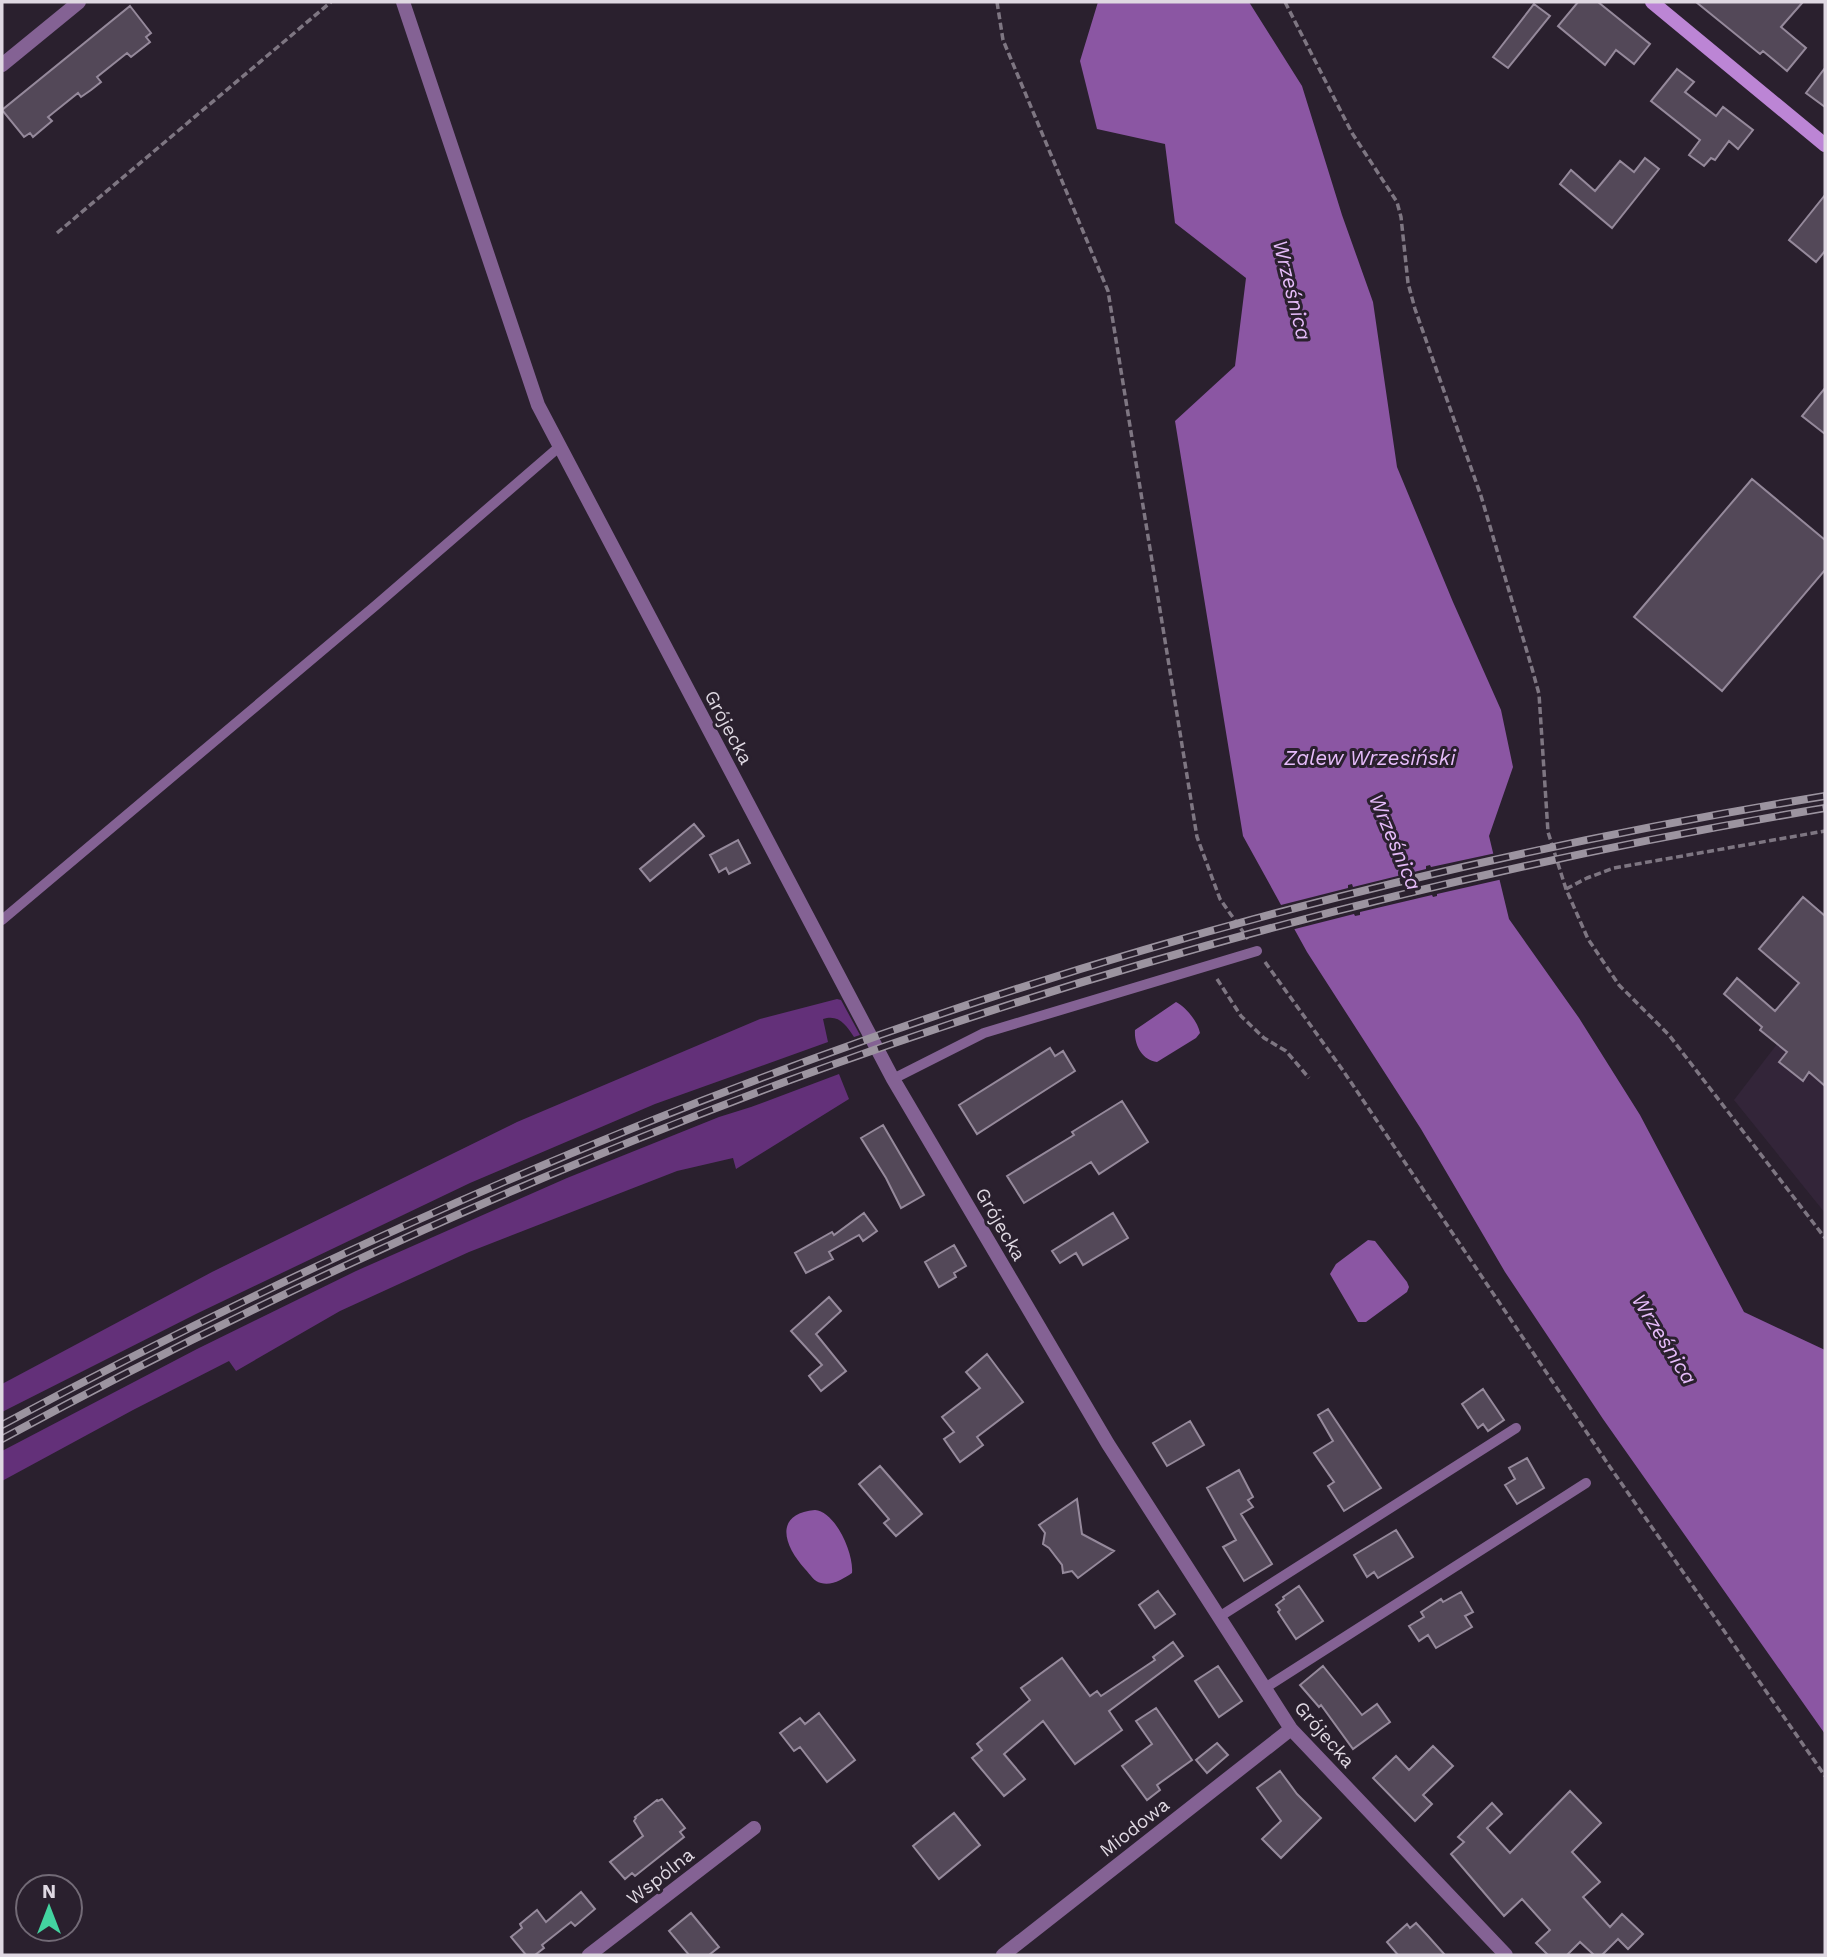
<svg xmlns="http://www.w3.org/2000/svg" width="1827" height="1957" font-family="'Work Sans',sans-serif">
<style>
.built{fill:#332539}
.green{fill:#633079}
.water{fill:#8b56a3}
.pier{fill:#2a202e}
.building{fill:#534858;stroke:#95899b;stroke-width:2}
.lines{fill:none;stroke-linecap:round;stroke-linejoin:round}
.path{stroke:#7e7682;stroke-width:3.5;stroke-dasharray:7 3.5;stroke-linecap:butt}
.lane{stroke:#846294;stroke-width:10}
.street{stroke:#846294;stroke-width:14}
.secondary{stroke:#bc85d5;stroke-width:14}
.rail-casing{stroke:#9c94a0;stroke-width:8}
.rail{stroke:#2a202e;stroke-width:5;stroke-dasharray:16;stroke-linecap:butt}
.labels{text-anchor:middle;stroke-width:6;stroke-linejoin:round;paint-order:stroke}
.street-label{font-size:19px;fill:#dfd8e2;stroke:#2a202e}
.water-label{font-size:21px;font-style:italic;fill:#e6bcfa;stroke:#2a202e}
</style>
<rect width="100%" height="100%" fill="#2a202e"/>
<!-- built -->
<path class="built" d="M 1825,982 L 1825,1213 L 1734,1100 Z"/>
<!-- green -->
<path class="green" d="M 837,999 L 841,1000 L 860,1035 L 854,1037 C 846,1025 839,1014 823,1019 L 828,1042 L 655,1104 L 470,1183 L 196,1314 L 2,1412 L 2,1384 L 212,1272 L 517,1122 L 760,1019 Z
M 839,1074 L 849,1099 L 736,1169 L 733,1158 L 677,1171 L 469,1252 L 340,1311 L 236,1371 L 229,1361 L 133,1410 L 2,1481 L 2,1451 L 197,1349 L 356,1271 L 567,1178 L 719,1117 L 751,1107 Z"/>
<!-- water -->
<path class="water" d="M 1098,2 L 1249,2 L 1302,86 L 1342,215 L 1373,302 L 1397,467 L 1453,602 L 1501,710 L 1513,767 L 1489,836 L 1509,919 L 1579,1018 L 1640,1115 L 1744,1312 L 1825,1350 L 1825,1734 L 1603,1419 L 1505,1272 L 1421,1129 L 1307,952 L 1243,836 L 1175,421 L 1235,366 L 1246,278 L 1175,223 L 1165,144 L 1097,129 L 1080,61 Z
M 1176,1002 C 1186,1007 1198,1022 1200,1033 L 1196,1038 L 1157,1062 C 1142,1060 1134,1045 1135,1030 Z
M 1368,1240 L 1375,1241 L 1407,1282 L 1409,1287 L 1407,1292 L 1366,1322 L 1358,1322 L 1330,1274 L 1336,1264 Z
M 815,1510 C 836,1512 854,1554 852,1573 C 843,1579 832,1586 821,1583 C 814,1582 810,1574 805,1569 C 784,1546 773,1514 815,1510 Z"/>
<!-- pier -->
<path class="pier" d="M 1496,853 L 1503,879 L 1437,894 L 1437,896 L 1433,897 L 1432,895 L 1360,912 L 1360,915 L 1355,916 L 1354,914 L 1291,930 L 1277,906 L 1348,888 L 1348,885 L 1352,884 L 1353,887 L 1426,869 L 1426,866 L 1430,865 L 1431,867 Z"/>
<!-- building -->
<path class="building" d="M 1578,2 L 1598,2 L 1650,44 L 1634,64 L 1616,50 L 1605,65 L 1558,26 Z
M 1696,2 L 1803,2 L 1781,27 L 1806,48 L 1787,71 L 1763,51 L 1760,54 Z
M 1534,4 L 1550,16 L 1508,68 L 1493,57 Z
M 130,6 L 151,33 L 146,37 L 150,42 L 131,57 L 127,53 L 97,77 L 101,82 L 91,90 L 81,97 L 78,93 L 48,117 L 52,121 L 33,137 L 30,133 L 24,137 L 2,110 Z
M 1825,68 L 1825,107 L 1806,93 Z
M 1677,69 L 1694,82 L 1685,92 L 1716,116 L 1723,107 L 1753,130 L 1738,149 L 1729,141 L 1715,160 L 1711,158 L 1704,166 L 1689,155 L 1700,140 L 1651,101 Z
M 1645,158 L 1659,169 L 1612,228 L 1560,184 L 1571,170 L 1595,191 L 1620,161 L 1634,172 Z
M 1825,195 L 1825,251 L 1816,262 L 1789,240 Z
M 1825,388 L 1825,434 L 1802,416 Z
M 1752,479 L 1825,540 L 1825,570 L 1722,691 L 1634,617 Z
M 694,824 L 704,836 L 650,881 L 640,869 Z
M 738,840 L 750,863 L 729,874 L 726,868 L 719,872 L 710,855 Z
M 1803,897 L 1825,916 L 1825,1086 L 1809,1072 L 1803,1081 L 1779,1062 L 1787,1052 L 1760,1030 L 1762,1027 L 1724,994 L 1737,978 L 1775,1011 L 1799,983 L 1759,949 Z
M 1050,1048 L 1055,1056 L 1063,1051 L 1075,1071 L 977,1134 L 959,1105 Z
M 1122,1101 L 1148,1142 L 1099,1174 L 1091,1162 L 1024,1203 L 1007,1176 L 1074,1135 L 1072,1132 Z
M 883,1125 L 924,1195 L 901,1208 L 886,1178 L 861,1138 Z
M 864,1213 L 877,1231 L 863,1241 L 859,1235 L 829,1252 L 833,1259 L 806,1273 L 795,1253 L 832,1232 L 834,1235 Z
M 1113,1213 L 1128,1238 L 1083,1265 L 1076,1253 L 1060,1263 L 1052,1251 Z
M 954,1245 L 966,1266 L 954,1273 L 956,1277 L 939,1287 L 925,1262 Z
M 829,1297 L 841,1311 L 816,1334 L 846,1371 L 821,1391 L 809,1376 L 822,1365 L 791,1331 Z
M 987,1354 L 1023,1402 L 977,1437 L 983,1445 L 960,1462 L 944,1439 L 954,1432 L 942,1417 L 980,1388 L 966,1372 Z
M 1483,1389 L 1504,1420 L 1488,1431 L 1483,1424 L 1478,1428 L 1462,1404 Z
M 1328,1409 L 1381,1488 L 1344,1511 L 1328,1486 L 1334,1482 L 1314,1453 L 1333,1441 L 1318,1415 Z
M 1190,1421 L 1204,1445 L 1167,1466 L 1153,1443 Z
M 1527,1458 L 1544,1488 L 1517,1504 L 1505,1485 L 1515,1479 L 1509,1468 Z
M 880,1466 L 922,1514 L 896,1536 L 884,1523 L 889,1519 L 859,1484 Z
M 1239,1470 L 1253,1497 L 1248,1500 L 1253,1507 L 1241,1514 L 1272,1564 L 1244,1581 L 1223,1547 L 1236,1540 L 1207,1488 Z
M 1077,1499 L 1082,1534 L 1114,1551 L 1078,1578 L 1072,1571 L 1063,1573 L 1062,1565 L 1049,1548 L 1043,1544 L 1045,1533 L 1039,1525 Z
M 1396,1530 L 1413,1557 L 1378,1578 L 1374,1572 L 1367,1577 L 1354,1555 Z
M 1299,1586 L 1323,1621 L 1296,1639 L 1278,1612 L 1280,1610 L 1276,1605 L 1284,1599 L 1283,1597 Z
M 1158,1591 L 1175,1614 L 1155,1628 L 1139,1605 Z
M 1461,1592 L 1473,1612 L 1465,1616 L 1472,1627 L 1436,1648 L 1428,1635 L 1419,1641 L 1409,1626 L 1424,1617 L 1421,1612 L 1441,1599 L 1443,1602 Z
M 1173,1642 L 1183,1656 L 1109,1711 L 1122,1730 L 1075,1764 L 1043,1721 L 1004,1754 L 1025,1779 L 1004,1796 L 972,1758 L 982,1750 L 977,1744 L 1030,1700 L 1021,1688 L 1062,1658 L 1090,1696 L 1097,1691 L 1101,1696 L 1155,1660 L 1153,1657 Z
M 1218,1666 L 1242,1701 L 1219,1717 L 1195,1681 Z
M 1323,1666 L 1362,1715 L 1377,1704 L 1390,1722 L 1353,1749 L 1321,1705 L 1319,1707 L 1300,1685 Z
M 1156,1708 L 1192,1760 L 1157,1785 L 1160,1790 L 1147,1800 L 1122,1766 L 1152,1744 L 1136,1721 Z
M 819,1713 L 855,1760 L 827,1782 L 800,1747 L 794,1751 L 780,1733 L 800,1718 L 805,1724 Z
M 1217,1743 L 1228,1755 L 1207,1773 L 1196,1760 Z
M 1433,1746 L 1453,1766 L 1423,1795 L 1432,1804 L 1415,1821 L 1373,1778 L 1396,1756 L 1409,1770 Z
M 1280,1771 L 1297,1794 L 1321,1818 L 1281,1858 L 1262,1839 L 1281,1821 L 1257,1788 Z
M 1570,1791 L 1601,1823 L 1572,1852 L 1600,1882 L 1583,1897 L 1610,1927 L 1622,1914 L 1643,1934 L 1628,1949 L 1618,1939 L 1602,1955 L 1594,1955 L 1580,1942 L 1567,1955 L 1548,1955 L 1536,1943 L 1550,1930 L 1522,1899 L 1504,1916 L 1451,1854 L 1464,1842 L 1458,1837 L 1492,1803 L 1502,1814 L 1487,1828 L 1510,1853 Z
M 662,1799 L 685,1828 L 680,1832 L 684,1837 L 635,1876 L 632,1873 L 625,1879 L 610,1862 L 643,1836 L 634,1821 L 636,1818 L 635,1817 L 657,1800 L 658,1801 Z
M 954,1813 L 980,1845 L 939,1879 L 913,1846 Z
M 581,1892 L 595,1909 L 575,1926 L 571,1922 L 542,1945 L 544,1948 L 535,1955 L 526,1955 L 511,1937 L 522,1928 L 520,1924 L 537,1910 L 546,1922 Z
M 691,1913 L 719,1947 L 709,1955 L 689,1955 L 669,1931 Z
M 1416,1923 L 1428,1936 L 1445,1955 L 1398,1955 L 1387,1942 L 1407,1924 L 1410,1928 Z"/>
<g class="lines">
<!-- path -->
<path class="path" d="M 997,2 L 1003,40 L 1108,291 L 1197,837 L 1220,899 L 1248,939
M 1285,2 L 1352,133 L 1397,202 L 1401,217 L 1408,283 L 1415,309 L 1481,496 L 1533,672 L 1539,694 L 1548,832 L 1566,889 L 1588,939 L 1619,985 L 1669,1035 L 1825,1238
M 57,233 L 331,2
M 1566,889 L 1587,878 L 1614,868 L 1825,831
M 1265,962 L 1342,1069 L 1610,1467 L 1825,1776
M 1217,979 L 1241,1016 L 1264,1038 L 1286,1051 L 1309,1078"/>
<!-- lane -->
<path class="lane" d="M 2,920 L 375,606 L 559,447
M 893,1079 L 984,1033 L 1257,951
M 1219,1617 L 1516,1428
M 1265,1688 L 1586,1483"/>
<!-- street -->
<path class="street" d="M 403,2 L 538,405 L 893,1079 L 1108,1444 L 1291,1729 L 1506,1955
M 2,65 L 79,2
M 589,1955 L 754,1828
M 1003,1955 L 1291,1729"/>
<!-- secondary -->
<path class="secondary" d="M 1652,2 L 1825,145"/>
<defs>
<path id="rail" d="M 2,1425 C 265,1284 537,1159 818,1057 C 1144,938 1483,852 1825,796
M 2,1439 C 256,1301 519,1180 790,1080 C 1126,957 1473,867 1825,808"/>
</defs>
<!-- rail casing -->
<use href="#rail" class="rail-casing"/>
<!-- rail -->
<use href="#rail" class="rail"/>
</g>
<g class="labels">
<!-- street labels -->
<g class="street-label">
<text transform="translate(729 727) rotate(62)" y="7">Grójecka</text>
<text transform="translate(1001 1224) rotate(60)" y="7">Grójecka</text>
<text transform="translate(1325 1734) rotate(49)" y="7">Grójecka</text>
<text transform="translate(1134 1827) rotate(-38)" y="7">Miodowa</text>
<text transform="translate(660 1876) rotate(-38)" y="7">Wspólna</text>
</g>
<!-- water labels -->
<g class="water-label">
<text transform="translate(1292 290) rotate(76)" y="7">Wrześnica</text>
<text x="1370" y="765">Zalew Wrzesiński</text>
<text transform="translate(1395 842) rotate(67)" y="7">Wrześnica</text>
<text transform="translate(1664 1339) rotate(58)" y="7">Wrześnica</text>
</g>
</g>
<!-- border -->
<rect width="1827" height="1957" fill="none" stroke="#dfd8e2" stroke-width="7"/>
<!-- north arrow -->
<g transform="translate(49 1908)"><circle r="33" fill="#2a202e" stroke="#726a76" stroke-width="2"/>
<path d="M0-5L12 26L0 18L-12 26Z" fill="#43d4a0"/>
<text y="-10" font-size="19" font-weight="bold" text-anchor="middle" fill="#dfd8e2">N</text>
</g>
</svg>
